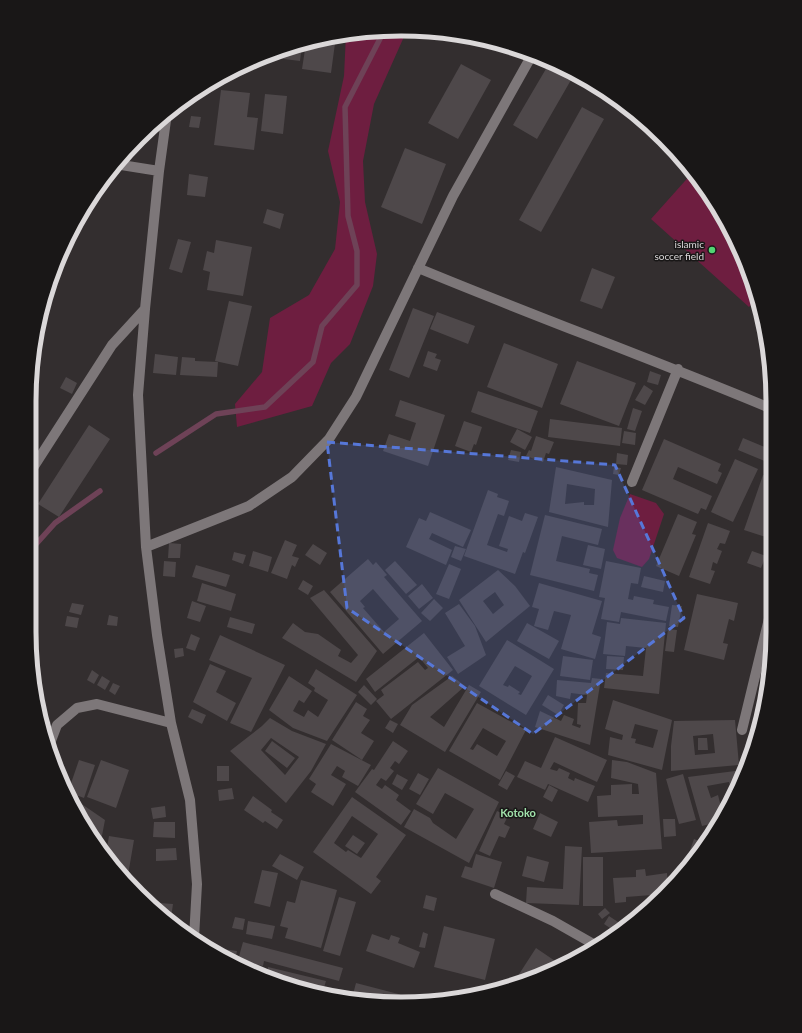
<svg xmlns="http://www.w3.org/2000/svg" width="802" height="1033" font-family="Lato,sans-serif">
<style>
.green{fill:#6e1e40}
.lines{fill:none;stroke-linecap:round;stroke-linejoin:round}
.stream{stroke:#6e4257;stroke-width:5.5}
.building{fill:#4e484a;fill-rule:evenodd}
.minor{stroke:#7d7779;stroke-width:10}
.marked{fill:#5677d8;fill-opacity:0.2;stroke:#5677d8;stroke-width:3;stroke-dasharray:8 5;stroke-linejoin:round}
.poi-dot{fill:#52d673;stroke:#191717;stroke-width:1.5}
.labels{text-anchor:middle;stroke-width:3;stroke-linejoin:round;paint-order:stroke}
.poi-label{font-size:10px;fill:#dbd8d9;stroke:#191717;text-anchor:end}
.neighbourhood-label{font-size:11px;font-weight:bold;fill:#a0e1aa;stroke:#191717}
.rim{fill:none;stroke:#dbd8d9;stroke-width:5}
</style>
<rect width="100%" height="100%" fill="#332e2f"/>
<!-- green -->
<path class="green" d="M 407,30 L 374,104 L 363,161 L 365,202 L 377,254 L 373,286 L 350,344 L 331,363 L 312,406 L 237,427 L 235,404 L 262,372 L 270,318 L 309,295 L 335,249 L 340,202 L 328,151 L 344,76 L 346,34 Z
M 693,172 L 723,215 L 753,282 L 757,298 L 749,307 L 651,219 Z
M 630,494 L 656,503 L 664,514 L 649,559 L 642,567 L 617,558 L 613,550 L 620,518 Z"/>
<g class="lines">
<!-- stream -->
<path class="stream" d="M 156,453 L 216,414 L 265,407 L 313,362 L 322,326 L 357,285 L 357,251 L 348,216 L 345,107 L 384,31
M 29,552 L 55,523 L 100,491"/>
</g>
<!-- building -->
<path class="building" d="M 336,36 L 331,73 L 302,69 L 306,43 Z
M 302,44 L 300,61 L 268,57 L 268,55 L 281,49 Z
M 550,62 L 575,73 L 537,139 L 513,125 Z
M 461,64 L 491,80 L 458,139 L 428,123 Z
M 221,90 L 250,93 L 247,117 L 258,118 L 254,150 L 214,145 Z
M 265,94 L 287,96 L 283,134 L 261,131 Z
M 582,107 L 604,119 L 541,232 L 519,220 Z
M 191,116 L 201,117 L 199,128 L 189,127 Z
M 405,148 L 446,164 L 422,224 L 381,207 Z
M 189,174 L 208,177 L 205,197 L 187,195 Z
M 267,209 L 284,214 L 280,229 L 263,223 Z
M 178,239 L 191,242 L 182,273 L 169,269 Z
M 216,240 L 252,247 L 243,296 L 207,290 L 210,272 L 203,270 L 207,251 L 214,253 Z
M 592,268 L 615,277 L 602,309 L 580,301 Z
M 53,273 L 55,273 L 45,300 L 49,282 Z
M 229,301 L 252,306 L 238,366 L 215,361 Z
M 413,308 L 434,316 L 409,378 L 389,370 Z
M 437,312 L 475,326 L 468,344 L 430,329 Z
M 504,343 L 558,364 L 542,408 L 487,387 Z
M 428,351 L 437,354 L 435,358 L 441,360 L 437,371 L 423,366 Z
M 155,354 L 178,357 L 176,375 L 153,373 Z
M 182,357 L 195,358 L 195,361 L 218,362 L 217,377 L 180,375 Z
M 577,361 L 636,383 L 619,426 L 560,404 Z
M 650,371 L 661,375 L 658,385 L 647,382 Z
M 66,377 L 77,383 L 72,394 L 60,388 Z
M 644,385 L 653,391 L 645,405 L 635,400 Z
M 478,391 L 538,411 L 530,433 L 471,412 Z
M 400,400 L 445,415 L 428,466 L 383,451 L 389,434 L 410,441 L 416,423 L 395,416 Z
M 633,408 L 642,411 L 635,431 L 627,429 Z
M 550,419 L 622,428 L 620,446 L 548,437 Z
M 464,421 L 482,427 L 476,445 L 474,444 L 471,452 L 455,446 Z
M 89,425 L 110,439 L 59,517 L 38,504 Z
M 517,429 L 532,437 L 525,450 L 510,442 Z
M 624,431 L 636,433 L 635,445 L 622,443 Z
M 536,436 L 554,442 L 549,454 L 546,453 L 543,462 L 526,456 L 529,450 L 531,451 Z
M 743,438 L 772,450 L 772,464 L 738,450 Z
M 664,439 L 721,464 L 718,471 L 722,473 L 717,484 L 678,467 L 673,479 L 712,496 L 706,510 L 701,508 L 698,514 L 642,490 Z
M 511,450 L 521,452 L 519,462 L 508,460 Z
M 617,453 L 628,455 L 627,465 L 616,464 Z
M 735,459 L 758,469 L 733,522 L 711,512 Z
M 556,467 L 612,480 L 608,527 L 549,512 ZM 567,484 L 595,489 L 594,505 L 584,505 L 584,502 L 565,504 Z
M 614,467 L 621,468 L 619,475 L 613,474 Z
M 763,475 L 773,478 L 773,528 L 769,538 L 744,530 Z
M 488,490 L 498,494 L 497,497 L 509,501 L 504,516 L 498,514 L 487,545 L 507,552 L 508,549 L 499,546 L 509,516 L 522,521 L 525,513 L 538,517 L 525,553 L 523,552 L 515,574 L 464,556 Z
M 430,512 L 471,530 L 463,547 L 432,533 L 429,539 L 452,550 L 446,565 L 406,547 L 419,518 L 426,521 Z
M 678,514 L 697,522 L 692,534 L 696,535 L 679,576 L 656,566 Z
M 545,515 L 602,529 L 598,545 L 562,536 L 556,561 L 590,569 L 589,573 L 598,575 L 594,591 L 530,575 Z
M 708,523 L 730,531 L 725,544 L 720,543 L 717,549 L 722,551 L 717,564 L 713,562 L 711,570 L 715,571 L 710,584 L 689,577 Z
M 285,540 L 297,545 L 292,556 L 299,558 L 295,567 L 292,565 L 287,579 L 271,573 Z
M 169,543 L 181,544 L 180,558 L 168,558 Z
M 313,544 L 327,553 L 320,565 L 305,555 Z
M 588,545 L 605,549 L 601,569 L 583,565 Z
M 455,546 L 466,549 L 461,561 L 451,557 Z
M 253,551 L 272,557 L 268,572 L 249,566 Z
M 752,551 L 766,556 L 761,568 L 747,563 Z
M 234,552 L 246,555 L 243,564 L 232,560 Z
M 368,559 L 373,565 L 376,562 L 387,575 L 384,577 L 422,621 L 383,654 L 330,592 ZM 373,589 L 399,619 L 384,632 L 363,608 L 365,607 L 360,601 Z
M 164,561 L 176,562 L 175,577 L 163,576 Z
M 395,561 L 417,585 L 406,594 L 385,570 Z
M 606,561 L 641,568 L 638,584 L 631,583 L 628,599 L 633,600 L 634,596 L 654,600 L 653,604 L 669,607 L 666,621 L 621,612 L 619,622 L 601,619 L 605,598 L 599,597 Z
M 449,564 L 461,569 L 449,599 L 436,594 Z
M 196,565 L 230,575 L 226,587 L 192,577 Z
M 498,570 L 515,586 L 530,606 L 486,642 L 459,600 ZM 495,592 L 504,605 L 493,614 L 483,601 Z
M 644,576 L 665,581 L 663,592 L 641,587 Z
M 303,580 L 313,586 L 308,595 L 298,589 Z
M 202,583 L 236,594 L 231,611 L 197,601 Z
M 539,583 L 602,601 L 592,634 L 601,637 L 595,659 L 561,649 L 571,615 L 554,611 L 548,630 L 534,626 L 539,609 L 532,607 Z
M 422,584 L 433,598 L 419,609 L 408,596 Z
M 324,590 L 377,651 L 356,682 L 282,638 L 293,623 L 305,632 L 318,634 L 341,650 L 338,656 L 351,663 L 358,655 L 310,598 Z
M 697,594 L 738,603 L 734,621 L 729,619 L 723,643 L 728,644 L 724,660 L 684,650 Z
M 434,599 L 443,608 L 430,621 L 421,613 Z
M 192,601 L 206,606 L 200,622 L 187,618 Z
M 72,603 L 84,605 L 81,615 L 69,612 Z
M 459,604 L 475,626 L 486,655 L 458,674 L 447,657 L 465,646 L 445,613 Z
M 672,605 L 682,606 L 678,627 L 669,626 Z
M 109,615 L 118,617 L 117,626 L 107,625 Z
M 67,616 L 79,618 L 77,628 L 65,626 Z
M 230,617 L 255,624 L 252,634 L 227,627 Z
M 621,618 L 666,623 L 659,694 L 604,688 L 606,673 L 643,676 L 646,648 L 626,646 L 625,656 L 603,654 L 607,622 L 620,624 Z
M 527,623 L 559,641 L 549,659 L 517,641 Z
M 668,629 L 677,630 L 674,652 L 665,651 Z
M 424,633 L 453,670 L 391,719 L 376,701 L 384,695 L 381,690 L 418,662 L 425,670 L 428,668 L 419,657 L 375,692 L 366,679 Z
M 191,634 L 200,638 L 195,651 L 186,648 Z
M 220,635 L 285,665 L 251,732 L 230,723 L 252,678 L 209,660 Z
M 507,640 L 554,669 L 526,715 L 479,686 ZM 515,666 L 532,676 L 521,695 L 518,694 L 520,692 L 509,685 L 508,687 L 503,685 Z
M 183,648 L 184,656 L 175,658 L 174,649 Z
M 563,656 L 593,660 L 590,680 L 560,676 Z
M 607,656 L 624,657 L 623,670 L 606,669 Z
M 210,664 L 226,671 L 216,692 L 236,703 L 227,721 L 193,702 Z
M 316,669 L 357,695 L 327,741 L 293,728 L 269,710 L 289,676 L 312,691 L 304,703 L 299,700 L 293,711 L 304,717 L 308,710 L 318,717 L 328,700 L 314,691 L 315,688 L 308,683 Z
M 92,670 L 99,675 L 94,684 L 87,680 Z
M 102,676 L 110,681 L 105,690 L 97,685 Z
M 452,676 L 465,686 L 430,717 L 444,727 L 469,685 L 481,692 L 445,752 L 400,725 L 412,705 Z
M 592,678 L 601,679 L 590,745 L 535,727 L 540,711 L 561,721 L 564,715 L 574,719 L 572,725 L 580,728 L 581,725 L 577,724 L 578,703 L 586,703 L 587,695 L 571,693 L 570,699 L 556,696 L 557,680 L 591,683 Z
M 113,683 L 120,686 L 115,695 L 109,691 Z
M 364,685 L 377,699 L 371,705 L 358,692 Z
M 548,695 L 564,705 L 558,715 L 542,705 Z
M 613,700 L 672,720 L 662,770 L 608,755 L 610,737 L 622,740 L 623,735 L 605,729 ZM 635,724 L 658,730 L 653,748 L 635,743 L 636,739 L 631,738 Z
M 356,702 L 367,709 L 363,716 L 370,720 L 361,733 L 374,741 L 362,760 L 332,740 Z
M 477,703 L 526,730 L 500,780 L 449,751 ZM 483,728 L 506,741 L 497,756 L 477,744 L 473,750 L 470,749 Z
M 192,709 L 206,715 L 202,724 L 188,717 Z
M 40,717 L 51,722 L 44,735 L 42,729 Z
M 270,718 L 292,731 L 326,744 L 311,771 L 286,803 L 230,751 L 262,726 ZM 271,738 L 299,757 L 285,775 L 261,750 Z
M 390,720 L 398,724 L 393,733 L 385,728 Z
M 735,720 L 739,765 L 671,771 L 671,746 L 674,721 ZM 713,734 L 715,753 L 695,755 L 693,736 Z
M 555,737 L 607,760 L 597,782 L 554,762 L 550,769 L 557,771 L 559,768 L 570,773 L 568,778 L 574,781 L 575,778 L 595,786 L 588,802 L 548,784 L 545,790 L 517,777 L 525,761 L 541,768 Z
M 698,738 L 707,738 L 708,750 L 698,750 Z
M 272,741 L 295,758 L 287,768 L 265,751 Z
M 393,741 L 408,751 L 399,764 L 395,761 L 390,768 L 394,771 L 386,781 L 381,778 L 376,785 L 382,789 L 385,785 L 399,795 L 396,800 L 411,811 L 401,825 L 355,792 L 372,769 L 374,770 Z
M 331,744 L 371,765 L 358,786 L 342,777 L 345,771 L 337,766 L 331,775 L 346,784 L 333,806 L 311,792 L 316,784 L 309,779 Z
M 752,751 L 749,762 L 746,762 L 743,753 Z
M 79,760 L 95,765 L 84,798 L 68,792 Z
M 101,760 L 129,770 L 116,808 L 87,797 Z
M 612,760 L 627,762 L 656,773 L 662,849 L 591,853 L 589,822 L 617,820 L 618,826 L 643,824 L 643,815 L 598,817 L 597,796 L 611,795 L 611,785 L 632,784 L 632,794 L 639,794 L 638,784 L 611,778 Z
M 217,766 L 229,766 L 229,781 L 217,781 Z
M 438,768 L 499,802 L 469,863 L 404,827 L 414,809 L 430,818 L 433,823 L 456,839 L 474,809 L 445,793 L 433,814 L 416,804 Z
M 743,770 L 744,775 L 733,797 L 729,782 L 707,786 L 711,798 L 718,795 L 722,811 L 725,811 L 719,822 L 702,826 L 688,777 Z
M 506,771 L 515,776 L 507,790 L 498,785 Z
M 418,773 L 429,779 L 420,795 L 409,789 Z
M 397,774 L 408,780 L 402,790 L 392,784 Z
M 683,774 L 696,820 L 679,824 L 666,779 Z
M 549,785 L 558,790 L 552,802 L 543,797 Z
M 232,788 L 234,799 L 219,801 L 218,790 Z
M 70,796 L 105,820 L 100,846 L 79,818 Z
M 253,796 L 272,810 L 271,812 L 283,820 L 277,829 L 265,821 L 263,823 L 244,810 Z
M 352,797 L 406,835 L 376,877 L 381,881 L 371,894 L 313,852 ZM 352,816 L 378,834 L 361,858 L 348,850 L 346,852 L 334,843 Z
M 165,806 L 166,817 L 153,819 L 151,808 Z
M 497,811 L 508,816 L 504,824 L 510,827 L 505,838 L 499,836 L 490,856 L 479,851 Z
M 540,813 L 558,822 L 551,837 L 533,829 Z
M 663,819 L 675,819 L 676,836 L 664,837 Z
M 154,822 L 175,822 L 175,838 L 153,837 Z
M 715,830 L 710,839 L 709,841 L 707,831 Z
M 353,835 L 365,843 L 357,854 L 345,846 Z
M 109,836 L 134,840 L 127,881 L 106,853 Z
M 694,839 L 706,844 L 682,873 Z
M 565,846 L 582,847 L 579,905 L 526,903 L 527,887 L 563,889 Z
M 176,848 L 177,860 L 156,861 L 156,849 Z
M 280,854 L 304,867 L 297,880 L 272,866 Z
M 476,854 L 502,862 L 494,888 L 461,877 L 465,866 L 472,868 Z
M 527,856 L 549,862 L 544,882 L 522,876 Z
M 583,857 L 603,857 L 603,906 L 583,906 Z
M 645,869 L 646,876 L 667,873 L 668,890 L 665,894 L 626,897 L 626,902 L 615,903 L 613,878 L 636,877 L 636,870 Z
M 262,870 L 278,873 L 270,907 L 254,903 Z
M 301,880 L 337,890 L 321,948 L 285,938 L 288,928 L 280,926 L 287,901 L 295,903 Z
M 426,895 L 437,898 L 434,911 L 423,908 Z
M 339,897 L 356,902 L 340,956 L 323,951 Z
M 146,902 L 173,904 L 171,918 L 167,917 Z
M 605,908 L 610,913 L 602,919 L 598,914 Z
M 609,916 L 624,926 L 616,932 L 604,924 Z
M 235,917 L 245,919 L 243,930 L 232,928 Z
M 248,921 L 275,926 L 272,939 L 246,934 Z
M 444,926 L 495,939 L 485,980 L 434,967 Z
M 423,932 L 428,934 L 425,948 L 419,947 Z
M 372,934 L 389,940 L 391,935 L 400,938 L 398,943 L 420,952 L 414,968 L 366,951 Z
M 243,942 L 343,968 L 339,981 L 264,961 L 263,966 L 238,960 Z
M 536,948 L 561,965 L 512,985 Z
M 222,949 L 237,951 L 235,961 L 220,956 Z
M 268,967 L 326,981 L 322,994 L 305,991 L 266,975 Z
M 356,983 L 406,996 L 404,1004 L 352,998 Z"/>
<g class="lines">
<!-- minor -->
<path class="minor" d="M 167,113 L 159,171 L 145,309 L 138,395 L 146,547 L 157,635 L 171,723 L 190,800 L 197,884 L 194,938
M 115,164 L 159,171
M 418,268 C 536,317 655,360 772,409
M 29,474 L 112,345 L 145,309
M 632,482 L 678,369
M 146,547 L 249,506 L 292,477 L 329,439 L 356,397 L 453,196 L 532,55
M 742,730 L 773,602
M 49,746 L 57,725 L 77,708 L 97,704 L 171,723
M 495,894 L 553,921 L 597,946"/>
</g>
<!-- marked area -->
<path class="marked" d="M 327,442 L 615,465 L 684,618 L 533,734 L 347,608 Z"/>
<!-- markers -->
<circle class="poi-dot" cx="712" cy="250" r="4"/>
<g class="labels">
<!-- poi labels -->
<g class="poi-label">
<text x="704" y="248">islamic<tspan x="704" dy="12">soccer field</tspan></text>
</g>
<!-- neighbourhood labels -->
<g class="neighbourhood-label">
<text x="518" y="817">Kotoko</text>
</g>
</g>
<!-- crop -->
<path d="M0 0H802V1033H0ZM401 36H401A365 365 0 0 1 766 401V632A365 365 0 0 1 401 997H401A365 365 0 0 1 36 632V401A365 365 0 0 1 401 36Z" fill="#191717" fill-rule="evenodd"/>
<path class="rim" d="M401 36H401A365 365 0 0 1 766 401V632A365 365 0 0 1 401 997H401A365 365 0 0 1 36 632V401A365 365 0 0 1 401 36Z"/>
</svg>
